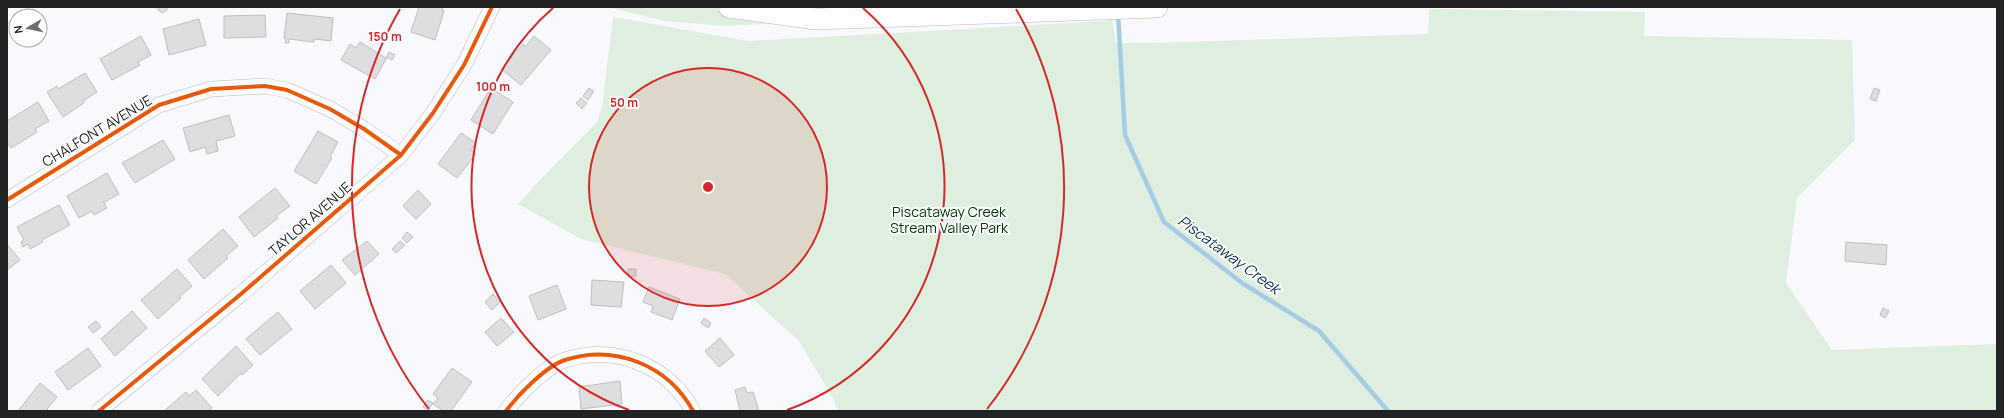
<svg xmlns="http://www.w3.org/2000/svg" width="2004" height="418" font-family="Manrope,sans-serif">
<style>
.green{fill:#deefdf}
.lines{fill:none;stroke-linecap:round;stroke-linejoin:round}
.stream{stroke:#a7cbe4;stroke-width:4.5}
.building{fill:#dedee0;stroke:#bfbfc1}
.minor-casing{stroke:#b8b9bb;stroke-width:16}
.secondary-casing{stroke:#b8b9bb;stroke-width:22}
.minor{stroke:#fefeff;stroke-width:15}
.secondary{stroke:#fefeff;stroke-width:21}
.cycleway-casing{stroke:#fff;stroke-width:6}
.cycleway{stroke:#e8590c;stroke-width:4}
.ring{fill:none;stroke:#d62828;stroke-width:2}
.labels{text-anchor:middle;stroke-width:4;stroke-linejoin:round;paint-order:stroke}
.street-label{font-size:14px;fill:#222324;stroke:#fff}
.park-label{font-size:14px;fill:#004008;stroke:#fff}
.water-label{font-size:15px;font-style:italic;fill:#0a354d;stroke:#fff}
.centre{fill:#d62828;stroke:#fff;stroke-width:2}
.ring-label{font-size:12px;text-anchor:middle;font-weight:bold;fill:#d62828;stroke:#fff;stroke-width:4;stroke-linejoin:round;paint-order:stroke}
</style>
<rect width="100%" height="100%" fill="#f8f9fc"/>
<!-- green -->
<path class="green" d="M 607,7 L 1054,7 L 726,26 L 664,21 Z
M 1429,9 L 1645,12 L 1644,36 L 1852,40 L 1855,140 L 1797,198 L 1786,283 L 1832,350 L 1997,344 L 1997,411 L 837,411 L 835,402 L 799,341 L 725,274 L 581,239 L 518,204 L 533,188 L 533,187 L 597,122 L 602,107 L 613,17 L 748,41 L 1107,21 L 1112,19 L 1116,43 L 1153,43 L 1428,34 Z"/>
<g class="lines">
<!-- stream -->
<path class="stream" d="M 1118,13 L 1125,135 L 1164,222 L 1242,283 L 1319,331 L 1388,411"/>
</g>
<!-- building -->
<path class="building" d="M 158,7 L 167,7 L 167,10 L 162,13 L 158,10 Z
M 419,7 L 443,7 L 442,10 L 444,11 L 435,40 L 411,32 Z
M 287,13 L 333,18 L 331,41 L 315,39 L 314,42 L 289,39 L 289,43 L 285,43 L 286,39 L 284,38 Z
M 265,15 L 266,37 L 224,38 L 224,16 Z
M 199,19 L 206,45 L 169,55 L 163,29 Z
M 141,36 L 151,55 L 138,62 L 140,65 L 112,80 L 100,59 Z
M 534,36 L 551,50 L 521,85 L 501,69 L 523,44 L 525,47 Z
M 360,42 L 386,58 L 389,52 L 395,55 L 392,60 L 387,57 L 375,79 L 341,60 L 350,44 L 356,48 Z
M 85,73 L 97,92 L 83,101 L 84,103 L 63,117 L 47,92 L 57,86 L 58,89 Z
M 491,88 L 513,102 L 493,134 L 471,120 Z
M 589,88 L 594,91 L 588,100 L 583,96 Z
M 1874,88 L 1880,90 L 1876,101 L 1870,99 Z
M 581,98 L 587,103 L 582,109 L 576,103 Z
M 38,102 L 49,121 L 35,129 L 37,132 L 11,148 L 7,142 L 7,121 Z
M 229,115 L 235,136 L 216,141 L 218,151 L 207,154 L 205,147 L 190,152 L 183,128 Z
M 318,131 L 338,142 L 330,157 L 332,158 L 316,184 L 294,171 Z
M 461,133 L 476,143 L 471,150 L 476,154 L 457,178 L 438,164 Z
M 163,140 L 175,159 L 135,183 L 122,163 Z
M 107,173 L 119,194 L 105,202 L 103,201 L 107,208 L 94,215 L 92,211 L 79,218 L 67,196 Z
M 275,188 L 290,206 L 276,216 L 278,218 L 254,237 L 239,217 Z
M 418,190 L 431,204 L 416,219 L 403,206 Z
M 59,205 L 70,225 L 42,240 L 43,242 L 30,249 L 28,244 L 23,247 L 21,242 L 24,240 L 17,227 Z
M 223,229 L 238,246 L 226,256 L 228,258 L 204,279 L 188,260 Z
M 407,232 L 413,237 L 407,243 L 402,238 Z
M 367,241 L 379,254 L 355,275 L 342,260 Z
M 400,241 L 405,245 L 396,253 L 392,249 Z
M 1846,242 L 1887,245 L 1886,265 L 1845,261 Z
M 7,244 L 20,260 L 7,270 Z
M 331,265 L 346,283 L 315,309 L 300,291 Z
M 177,269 L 192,286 L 179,297 L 181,298 L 158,319 L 141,300 Z
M 628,269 L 636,269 L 636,276 L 628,277 Z
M 592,280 L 624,282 L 621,307 L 591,305 Z
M 557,285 L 566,309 L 538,320 L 529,296 Z
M 649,287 L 680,299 L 672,320 L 651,312 L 653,306 L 643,302 Z
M 493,294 L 500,302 L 492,310 L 485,302 Z
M 1883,308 L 1889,311 L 1885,318 L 1880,315 Z
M 132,311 L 147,328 L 115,356 L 101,339 Z
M 278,312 L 292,329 L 260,355 L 246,339 Z
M 501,318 L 514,332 L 497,346 L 485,332 Z
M 704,318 L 711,323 L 708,328 L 701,323 Z
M 96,321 L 101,327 L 93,333 L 88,327 Z
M 720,338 L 734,355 L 719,367 L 705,351 Z
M 236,346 L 253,365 L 242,375 L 241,373 L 218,396 L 202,379 Z
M 88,348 L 101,366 L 68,390 L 55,372 Z
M 452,368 L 472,382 L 451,411 L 443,411 L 433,404 L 438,398 L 433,394 Z
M 620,381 L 622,404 L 581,409 L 579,387 Z
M 40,383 L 57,397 L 47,409 L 49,411 L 18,411 Z
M 745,387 L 747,393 L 753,392 L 759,411 L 740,411 L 735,390 Z
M 196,390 L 212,408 L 208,411 L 164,411 L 186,392 L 189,396 Z
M 428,400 L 433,403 L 428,410 L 423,407 Z"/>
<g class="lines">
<defs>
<path id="minor" d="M 7,200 L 159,105 L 211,89 L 265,86 L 287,90 L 330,109 L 364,129 L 401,155
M 99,411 L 241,294 L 401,155 L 433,113 L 464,65 L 492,7
M 506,411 C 518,395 546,366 565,360 C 615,344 668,365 693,411"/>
<path id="secondary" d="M 729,7 L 816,19 L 1157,7
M 7,12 L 16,7"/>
</defs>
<!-- minor casing -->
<use href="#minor" class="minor-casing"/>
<!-- secondary casing -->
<use href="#secondary" class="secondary-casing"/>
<!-- minor -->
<use href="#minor" class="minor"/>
<!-- secondary -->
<use href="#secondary" class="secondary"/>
<defs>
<path id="cycleway" d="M 7,200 L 159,105 L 211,89 L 265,86 L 287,90 L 330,109 L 364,129 L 401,155
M 99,411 L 241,294 L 401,155 L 433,113 L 464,65 L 492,7
M 506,411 C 518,395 546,366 565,360 C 615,344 668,365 693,411"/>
</defs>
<!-- cycleway casing -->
<use href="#cycleway" class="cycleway-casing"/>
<!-- cycleway -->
<use href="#cycleway" class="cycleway"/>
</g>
<!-- distance rings -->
<circle cx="708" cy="187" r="119" fill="#d62828" fill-opacity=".12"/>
<g class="ring">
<circle cx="708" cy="187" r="119"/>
<path d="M629 410A237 237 0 0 1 553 8M863 8A237 237 0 0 1 787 410"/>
<path d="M429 409A356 356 0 0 1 400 9M1016 9A356 356 0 0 1 987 409"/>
</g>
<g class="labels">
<!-- street labels -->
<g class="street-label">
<text transform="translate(97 131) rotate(-31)" y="5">CHALFONT AVENUE</text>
<text transform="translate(310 219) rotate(-41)" y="5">TAYLOR AVENUE</text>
</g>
<!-- park labels -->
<g class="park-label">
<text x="949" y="217">Piscataway Creek<tspan x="949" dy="16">Stream Valley Park</tspan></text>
</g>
<!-- water labels -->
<g class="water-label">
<text transform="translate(1229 255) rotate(36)" y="5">Piscataway Creek</text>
</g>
</g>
<circle cx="708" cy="187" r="6" class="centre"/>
<g class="ring-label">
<text x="385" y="41">150 m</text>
<text x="493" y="91">100 m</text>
<text x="624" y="107">50 m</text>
</g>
<!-- border -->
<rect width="2004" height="418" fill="none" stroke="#222324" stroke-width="16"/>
<!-- north arrow -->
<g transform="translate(28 28) rotate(261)"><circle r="19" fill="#ffffff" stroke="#a7a7a7"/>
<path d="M0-3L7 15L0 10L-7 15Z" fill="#6d6e70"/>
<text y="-6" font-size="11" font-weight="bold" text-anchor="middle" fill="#222324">N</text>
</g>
</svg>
